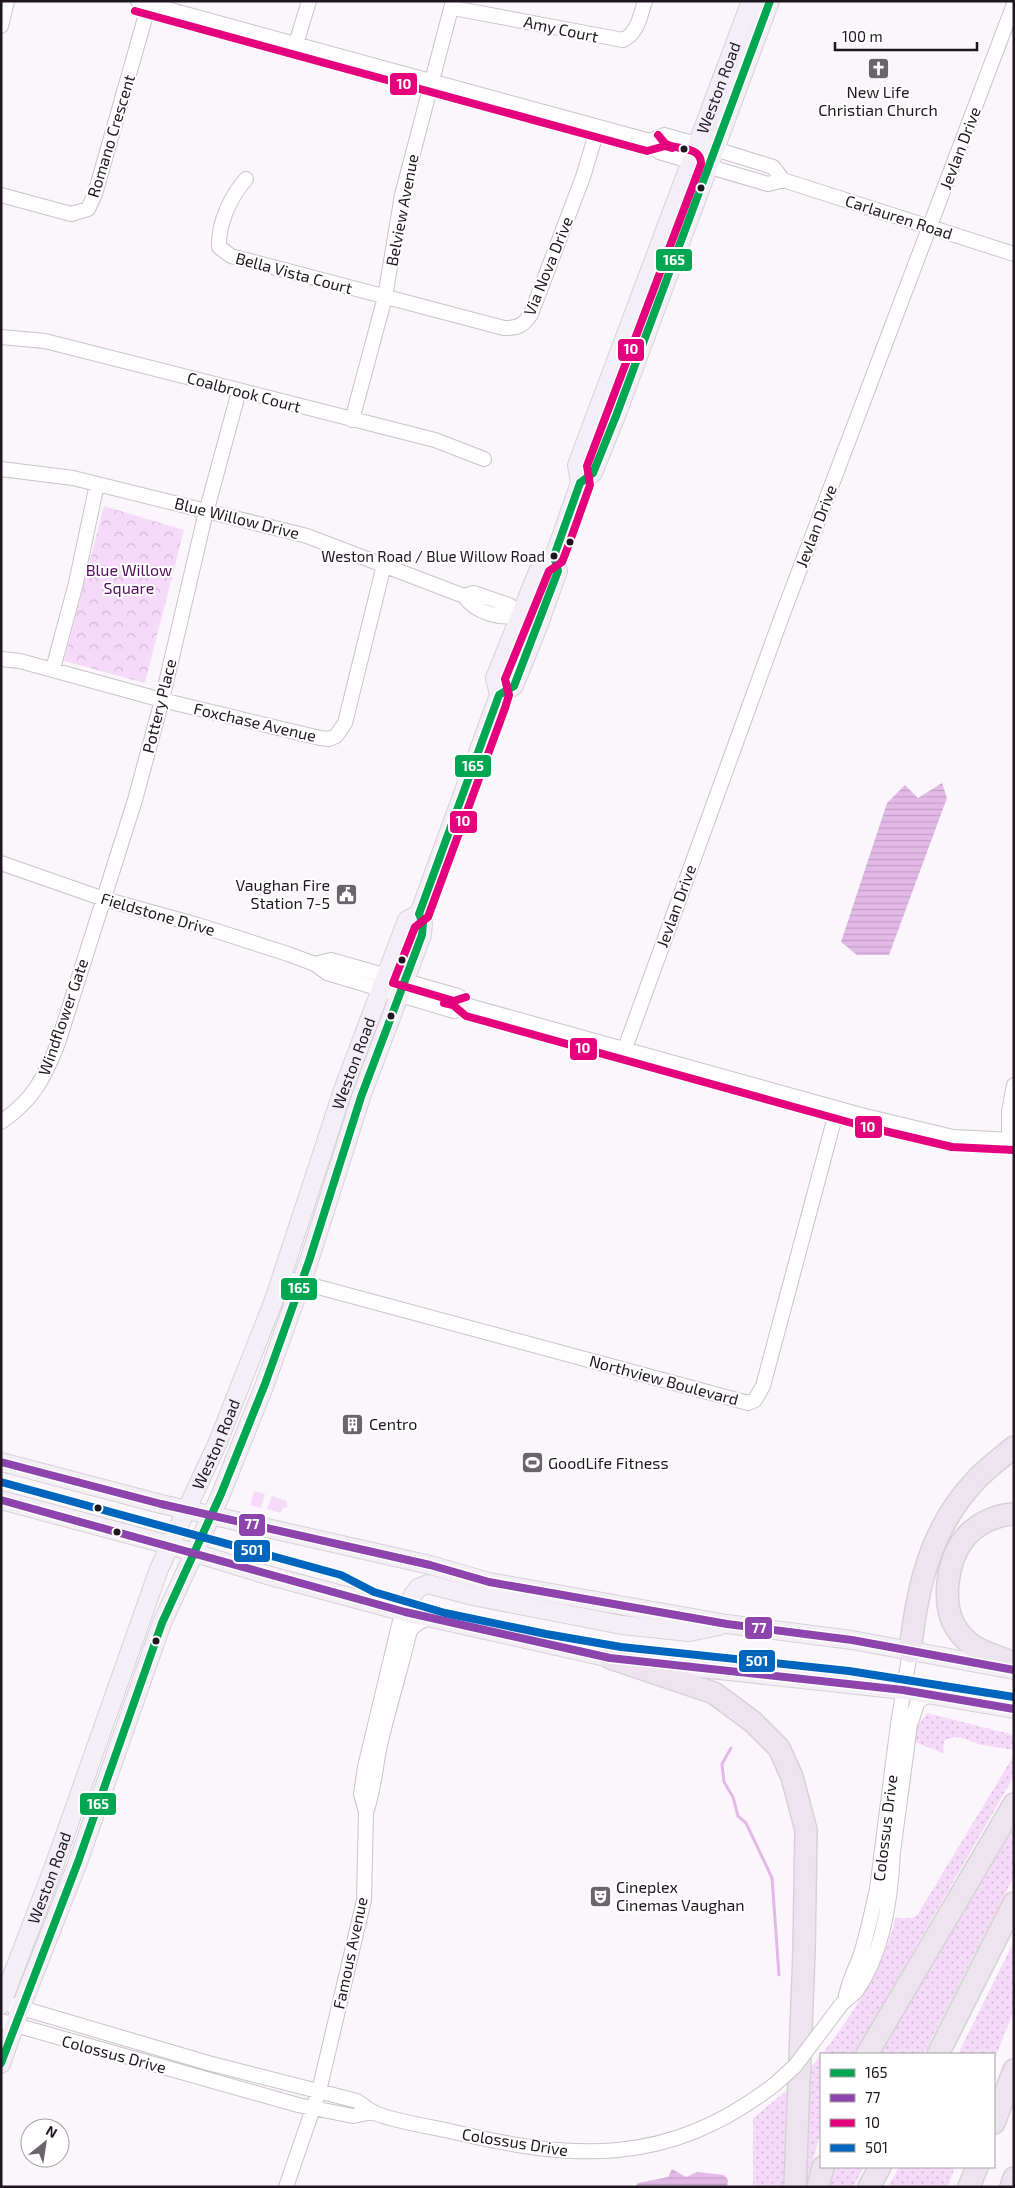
<svg xmlns="http://www.w3.org/2000/svg" width="1015" height="2188" font-family="'Exo 2',sans-serif">
<style>
.grass{fill:url(#grass-dots)}
.park{fill:url(#park-crowns)}
.garden{fill:#f6daf9}
.water{fill:url(#water-rules)}
.lines{fill:none;stroke-linecap:round;stroke-linejoin:round}
.stream{stroke:#e3bae7;stroke-width:3}
.minor-casing{stroke:#cac3ca;stroke-width:16}
.major-casing{stroke:#d5d2d5;stroke-width:20}
.highway-casing{stroke:#d5d2d5;stroke-width:24}
.minor{stroke:#fefefe;stroke-width:14}
.major{stroke:#f4eef6;stroke-width:18}
.highway{stroke:#eee4ef;stroke-width:21}
.minor-bridge-casing{stroke:#cac3ca;stroke-width:16;stroke-linecap:butt}
.minor-bridge{stroke:#fefefe;stroke-width:14}
.bus-1-casing{stroke:#fff;stroke-width:11}
.bus-2-casing{stroke:#fff;stroke-width:11}
.bus-3-casing{stroke:#fff;stroke-width:11}
.bus-4-casing{stroke:#fff;stroke-width:11}
.bus-1{stroke:#00a651;stroke-width:8}
.bus-2{stroke:#8e44ad;stroke-width:8}
.bus-3{stroke:#e5007d;stroke-width:8}
.bus-4{stroke:#0065bd;stroke-width:8}
.bus-dot{fill:#1f1620;stroke:#fff;stroke-width:2}
.labels{text-anchor:middle;stroke-width:4;stroke-linejoin:round;paint-order:stroke}
.bus-label{font-size:15px;fill:#1f1620;stroke:#fff;text-anchor:end}
.street-label{font-size:16px;fill:#1f1620;stroke:#fff}
.poi-label{font-size:16px;fill:#1f1620;stroke:#fff;text-anchor:start}
.park-label{font-size:16px;fill:#520d5a;stroke:#fff}
.line-badge{stroke:#fff;stroke-width:2}
.badge-label{font-size:14px;text-anchor:middle;font-weight:bold;fill:#fff}
</style>
<defs>
<pattern id="grass-dots" width="8" height="8" patternUnits="userSpaceOnUse" patternTransform="scale(1.25)"><rect width="8" height="8" fill="#f6daf9"/><path d="M2 2h.1M6 6h.1" fill="none" stroke="#d2bad5" stroke-width="1.8" stroke-linecap="round"/></pattern>
<pattern id="park-crowns" width="20" height="18" patternUnits="userSpaceOnUse" patternTransform="scale(1.25)"><rect width="20" height="18" fill="#f6daf9"/><path d="M2 6a3 3 0 1 1 6 0M12 15a3 3 0 1 1 6 0" fill="none" stroke="#d2bad5"/></pattern>
<pattern id="water-rules" width="6" height="5" patternUnits="userSpaceOnUse" patternTransform="scale(1.25)"><rect width="6" height="5" fill="#e3bae7"/><path d="M0 2.5h6" fill="none" stroke="#c29fc6"/></pattern>
</defs>
<rect width="100%" height="100%" fill="#fbf6fb"/>
<!-- grass -->
<path class="grass" d="M 927,1713 L 1014,1735 L 1014,1750 C 1003,1748 992,1747 982,1745 C 967,1741 959,1732 944,1741 L 943,1753 L 914,1742 L 917,1726 Z
M 1014,1755 L 1014,1776 L 854,2054 L 822,2054 C 850,2018 887,1963 895,1918 L 912,1918 L 918,1914 Z
M 1014,1828 L 1014,1876 L 924,2054 L 880,2054 Z
M 1014,1941 L 1014,2010 L 994,2061 L 994,2054 L 958,2054 Z
M 821,2055 L 821,2131 L 805,2187 L 808,2071 Z
M 792,2086 L 788,2187 L 753,2187 L 753,2118 Z
M 834,2167 L 864,2167 L 853,2187 L 828,2187 Z
M 899,2167 L 955,2167 L 948,2187 L 888,2187 Z"/>
<!-- park -->
<path class="park" d="M 104,506 L 184,530 L 145,683 L 64,661 Z"/>
<!-- garden -->
<path class="garden" d="M 254,1491 L 265,1494 L 261,1508 L 250,1505 Z
M 272,1496 L 286,1501 L 288,1507 L 283,1508 L 281,1513 L 267,1509 Z"/>
<!-- water -->
<path class="water" d="M 942,783 L 947,798 L 889,955 L 857,955 L 841,942 L 887,803 L 905,785 L 918,798 Z
M 672,2169 L 686,2177 L 697,2172 L 724,2175 L 728,2180 L 727,2187 L 635,2187 L 638,2183 L 668,2177 Z"/>
<g class="lines">
<!-- stream -->
<path class="stream" d="M 731,1748 L 722,1764 L 724,1782 L 733,1797 L 738,1816 L 746,1823 L 772,1878 L 779,1975"/>
<defs>
<path id="minor" d="M 138,1 L 650,141 L 664,135 L 715,149 L 773,167 L 783,180
M 453,8 L 623,40 C 638,33 640,16 645,1
M 1,26 L 7,1
M 296,44 L 309,1
M 650,141 L 659,152 L 768,184 L 783,180 L 1014,254
M 246,179 C 231,196 218,223 219,247 L 231,256 L 504,328 C 518,328 523,326 531,314 L 583,177 L 598,127
M 1,195 L 71,214 L 88,209 L 95,194 L 149,4
M 1,337 L 45,341 L 435,440 L 484,459
M 352,420 L 385,297 L 402,195 L 453,1
M 1,469 L 73,478 L 307,536 L 464,596 C 475,613 501,619 520,616
M 464,596 L 474,593 L 509,605 L 520,616 L 539,624
M 1,659 L 20,661 L 162,700 L 320,738 L 329,739 L 336,736 L 345,723 L 384,565
M 53,669 L 76,583 L 97,484
M 1,863 L 104,899 L 198,925 L 288,954 L 315,964 L 327,973 L 454,1011 L 469,1006
M 315,964 L 331,960 L 458,996 L 469,1006 L 861,1115 L 953,1137 L 1014,1140
M 624,1051 L 782,616 L 1014,4
M 1,1122 C 33,1100 44,1079 58,1043 L 135,800 L 162,700 L 204,520 L 239,391
M 1009,1140 L 1009,1112 L 1014,1085
M 281,1277 L 748,1403 L 755,1400 L 763,1386 L 837,1109
M 366,1812 C 374,1791 375,1768 380,1745 C 389,1706 401,1669 410,1630 L 418,1623 L 429,1618
M 845,2001 C 847,1985 854,1972 860,1957 C 867,1935 872,1912 877,1889 L 898,1724 L 910,1652
M 1,2002 L 208,2063 L 357,2101 C 362,2104 367,2109 373,2112 C 388,2120 431,2127 450,2131 C 574,2161 667,2167 774,2085
M 843,2003 C 847,1998 854,1995 857,1990 C 884,1952 891,1897 893,1852 L 910,1725 L 918,1701 L 929,1695
M 1,2021 L 298,2105 L 353,2116 L 373,2112
M 286,2187 L 319,2091 L 364,1900 L 366,1812 L 361,1794 L 365,1767 L 400,1621 L 405,1612"/>
<g id="major">
<path d="M 580,483 L 593,473 L 616,416 L 770,1"/>
<path d="M 499,695 L 514,686 L 539,624 L 558,571 L 554,556"/>
<path d="M 1,1462 L 161,1504 L 430,1565 L 489,1582 L 727,1624 L 852,1640 L 1014,1670"/>
<path d="M 1,1500 L 169,1545 L 267,1575 L 405,1612 L 610,1658 L 903,1690 L 1014,1709"/>
<path d="M 405,1612 L 413,1595 L 418,1588 L 428,1584 L 473,1596 L 622,1625 L 689,1632 L 719,1626"/>
<path id="s1" d="M 1,2005 L 53,1869 L 159,1569 L 218,1442 L 274,1300 L 343,1090 L 407,920 L 419,914 L 499,695 L 495,678 L 541,564 L 554,556 L 560,540 L 580,483 L 577,465 L 751,1"/>
<path d="M 1,2064 L 21,2007 L 78,1862 L 162,1623 L 221,1494 L 265,1384 L 309,1261 L 361,1097 L 422,935 L 423,923 L 419,914"/>
</g>
<path id="highway" d="M 1014,1514 C 995,1515 976,1524 964,1539 C 947,1561 941,1604 956,1628 C 973,1653 989,1652 1014,1663
M 910,1652 C 917,1588 930,1528 976,1480 C 987,1468 1001,1458 1014,1447
M 610,1658 L 714,1693 L 753,1722 L 779,1748 L 792,1777 L 806,1830 L 804,1952 L 795,2187
M 867,2054 L 1014,1804
M 938,2054 L 1014,1903
M 994,2123 L 1014,2070
M 818,2187 L 823,2167
M 869,2187 L 880,2167
M 969,2187 L 977,2167
M 1011,2187 L 1014,2178"/>
</defs>
<!-- minor casing -->
<use href="#minor" class="minor-casing"/>
<!-- major casing -->
<use href="#major" class="major-casing"/>
<!-- highway casing -->
<use href="#highway" class="highway-casing"/>
<!-- minor -->
<use href="#minor" class="minor"/>
<!-- major -->
<use href="#major" class="major"/>
<!-- highway -->
<use href="#highway" class="highway"/>
<defs>
<path id="minor-bridge" d="M 774,2085 L 795,2066 L 841,2005"/>
</defs>
<!-- minor-bridge casing -->
<use href="#minor-bridge" class="minor-bridge-casing"/>
<!-- minor-bridge -->
<use href="#minor-bridge" class="minor-bridge"/>
<defs>
<path id="bus-1" d="M 1,2063 L 78,1862 L 162,1623 L 221,1494 L 265,1384 L 309,1261 L 361,1097 L 422,935 L 423,923 L 419,914 L 499,695 L 514,686 L 558,571 L 554,556 L 580,483 L 593,473 L 616,416 L 770,1"/>
<path id="bus-2" d="M 1,1462 L 161,1504 L 430,1565 L 489,1582 L 727,1624 L 852,1640 L 1014,1670
M 1,1500 L 405,1612 L 610,1658 L 903,1690 L 1014,1709"/>
<path id="bus-3" d="M 135,11 L 647,151 L 665,146 L 672,148
M 466,997 L 454,1001 L 393,983 L 415,927 L 428,917 L 505,708 L 509,695 L 505,679 L 549,571 L 562,562 L 569,544 L 590,485 L 587,466 L 701,164 C 702,146 677,150 666,144 C 663,142 660,137 658,135
M 444,1003 L 453,1005 L 466,1016 L 859,1125 L 952,1147 L 1014,1150"/>
<path id="bus-4" d="M 1,1482 L 341,1575 L 374,1592 L 445,1613 L 546,1634 L 621,1647 L 849,1671 L 1014,1697"/>
</defs>
<!-- bus-1 casing -->
<use href="#bus-1" class="bus-1-casing"/>
<!-- bus-2 casing -->
<use href="#bus-2" class="bus-2-casing"/>
<!-- bus-3 casing -->
<use href="#bus-3" class="bus-3-casing"/>
<!-- bus-4 casing -->
<use href="#bus-4" class="bus-4-casing"/>
<!-- bus-1 -->
<use href="#bus-1" class="bus-1"/>
<!-- bus-2 -->
<use href="#bus-2" class="bus-2"/>
<!-- bus-3 -->
<use href="#bus-3" class="bus-3"/>
<!-- bus-4 -->
<use href="#bus-4" class="bus-4"/>
</g>
<!-- icons -->
<defs>
<symbol id="church-square" viewBox="-11 -11 22 22"><rect x="-9" y="-9" width="18" height="18" rx="4" fill="#6c646d" stroke="#fff"/><path d="M-1.2-6h2.4v3.5h3.3v2.4h-3.3V6h-2.4V-.1h-3.3v-2.4h3.3Z" fill="#fff"/></symbol>
<symbol id="civic-square" viewBox="-11 -11 22 22"><rect x="-9" y="-9" width="18" height="18" rx="4" fill="#6c646d" stroke="#fff"/><path d="M-.6-6.5H3V-4.5H.6V-3L4-1V1h2V6H-6V1h2V-1L-.6-3ZM-1.2 2.5V6h2.4V2.5Z" fill="#fff"/></symbol>
<symbol id="building-square" viewBox="-11 -11 22 22"><rect x="-9" y="-9" width="18" height="18" rx="4" fill="#6c646d" stroke="#fff"/><path d="M-4-6H4V6H1V3H-1V6H-4ZM-2.5-4.3h1.7v1.8h-1.7ZM.8-4.3h1.7v1.8H.8ZM-2.5-1h1.7V.8h-1.7ZM.8-1h1.7V.8H.8Z" fill="#fff"/></symbol>
<symbol id="stadium-square" viewBox="-11 -11 22 22"><rect x="-9" y="-9" width="18" height="18" rx="4" fill="#6c646d" stroke="#fff"/><path d="M0-5a6.5 5 0 1 0 0 10a6.5 5 0 1 0 0-10ZM-3.5-1.8h7v3.6h-7Z" fill="#fff"/></symbol>
<symbol id="theatre-square" viewBox="-11 -11 22 22"><rect x="-9" y="-9" width="18" height="18" rx="4" fill="#6c646d" stroke="#fff"/><path d="M-5-5.5Q0-4 5-5.5V0Q5 5 0 6Q-5 5-5 0ZM-3.3-2.5H-1v1.5H-3.3ZM1-2.5H3.3v1.5H1ZM-2.8 1Q0 5.5 2.8 1Z" fill="#fff"/></symbol>
</defs>
<g fill-rule="evenodd">
<use href="#church-square" x="866" y="56" width="25" height="25"/>
<use href="#civic-square" x="334" y="882" width="25" height="25"/>
<use href="#building-square" x="340" y="1412" width="25" height="25"/>
<use href="#stadium-square" x="520" y="1450" width="25" height="25"/>
<use href="#theatre-square" x="588" y="1884" width="25" height="25"/>
</g>
<!-- markers -->
<g class="bus-dot">
<circle cx="684" cy="149" r="4.5"/>
<circle cx="701" cy="188" r="4.5"/>
<circle cx="570" cy="542" r="4.5"/>
<circle cx="554" cy="556" r="4.5"/>
<circle cx="402" cy="960" r="4.5"/>
<circle cx="391" cy="1016" r="4.5"/>
<circle cx="98" cy="1508" r="4.5"/>
<circle cx="117" cy="1532" r="4.5"/>
<circle cx="156" cy="1641" r="4.5"/>
</g>
<g class="labels">
<!-- bus labels -->
<g class="bus-label">
<text x="545" y="562">Weston Road / Blue Willow Road</text>
</g>
<!-- street labels -->
<g class="street-label">
<text transform="translate(561 29) rotate(12)" y="6">Amy Court</text>
<text dy="6" stroke="none"><textPath href="#s1" startOffset="2060">Weston Road</textPath></text>
<text transform="translate(111 136) rotate(-73)" y="6">Romano Crescent</text>
<text transform="translate(960 148) rotate(-69)" y="6">Jevlan Drive</text>
<text transform="translate(402 210) rotate(-79)" y="6">Belview Avenue</text>
<text transform="translate(899 217) rotate(18)" y="6">Carlauren Road</text>
<text transform="translate(548 266) rotate(-68)" y="6">Via Nova Drive</text>
<text transform="translate(294 273) rotate(15)" y="6">Bella Vista Court</text>
<text transform="translate(244 392) rotate(15)" y="6">Coalbrook Court</text>
<text transform="translate(237 518) rotate(14)" y="6">Blue Willow Drive</text>
<text transform="translate(816 526) rotate(-69)" y="6">Jevlan Drive</text>
<text transform="translate(159 706) rotate(-76)" y="6">Pottery Place</text>
<text transform="translate(255 722) rotate(13)" y="6">Foxchase Avenue</text>
<text transform="translate(676 906) rotate(-70)" y="6">Jevlan Drive</text>
<text transform="translate(158 914) rotate(16)" y="6">Fieldstone Drive</text>
<text transform="translate(63 1017) rotate(-71)" y="6">Windflower Gate</text>
<text dy="6" stroke="none"><textPath href="#s1" startOffset="1006">Weston Road</textPath></text>
<text transform="translate(664 1380) rotate(15)" y="6">Northview Boulevard</text>
<text dy="6" stroke="none"><textPath href="#s1" startOffset="601">Weston Road</textPath></text>
<text transform="translate(885 1828) rotate(-83)" y="6">Colossus Drive</text>
<text dy="6" stroke="none"><textPath href="#s1" startOffset="136">Weston Road</textPath></text>
<text transform="translate(350 1953) rotate(-78)" y="6">Famous Avenue</text>
<text transform="translate(114 2054) rotate(15)" y="6">Colossus Drive</text>
<text transform="translate(515 2142) rotate(9)" y="6">Colossus Drive</text>
</g>
<!-- poi labels -->
<g class="poi-label">
<text x="878" y="98" text-anchor="middle">New Life<tspan x="878" dy="18">Christian Church</tspan></text>
<text x="330" y="891" text-anchor="end">Vaughan Fire<tspan x="330" dy="18">Station 7-5</tspan></text>
<text x="369" y="1430">Centro</text>
<text x="548" y="1469">GoodLife Fitness</text>
<text x="616" y="1893">Cineplex<tspan x="616" dy="18">Cinemas Vaughan</tspan></text>
</g>
<!-- park labels -->
<g class="park-label">
<text x="129" y="576">Blue Willow<tspan x="129" dy="18">Square</tspan></text>
</g>
</g>
<g class="line-badge">
<rect x="389" y="72" width="29" height="24" rx="5" fill="#e5007d"/>
<rect x="655" y="248" width="38" height="24" rx="5" fill="#00a651"/>
<rect x="617" y="338" width="28" height="24" rx="5" fill="#e5007d"/>
<rect x="454" y="754" width="38" height="24" rx="5" fill="#00a651"/>
<rect x="449" y="810" width="29" height="24" rx="5" fill="#e5007d"/>
<rect x="569" y="1037" width="29" height="24" rx="5" fill="#e5007d"/>
<rect x="854" y="1115" width="29" height="24" rx="5" fill="#e5007d"/>
<rect x="280" y="1277" width="38" height="24" rx="5" fill="#00a651"/>
<rect x="238" y="1513" width="28" height="24" rx="5" fill="#8e44ad"/>
<rect x="233" y="1539" width="38" height="24" rx="5" fill="#0065bd"/>
<rect x="744" y="1616" width="29" height="24" rx="5" fill="#8e44ad"/>
<rect x="738" y="1649" width="38" height="24" rx="5" fill="#0065bd"/>
<rect x="79" y="1792" width="38" height="24" rx="5" fill="#00a651"/>
</g>
<g class="badge-label">
<text x="404" y="89">10</text>
<text x="674" y="265">165</text>
<text x="631" y="354">10</text>
<text x="473" y="771">165</text>
<text x="463" y="826">10</text>
<text x="583" y="1053">10</text>
<text x="868" y="1132">10</text>
<text x="299" y="1293">165</text>
<text x="252" y="1529">77</text>
<text x="252" y="1555">501</text>
<text x="759" y="1633">77</text>
<text x="757" y="1666">501</text>
<text x="98" y="1809">165</text>
</g>
<!-- border -->
<rect width="1015" height="2188" fill="none" stroke="#1f1620" stroke-width="5"/>
<!-- legend -->
<rect x="820" y="2053" width="175" height="115" fill="#ffffff" stroke="#a5a2a6"/>
<rect x="830" y="2069" width="25" height="8" fill="#00a651" stroke="#a5a2a6"/>
<text x="865" y="2078" font-size="15" fill="#1f1620">165</text>
<rect x="830" y="2094" width="25" height="8" fill="#8e44ad" stroke="#a5a2a6"/>
<text x="865" y="2103" font-size="15" fill="#1f1620">77</text>
<rect x="830" y="2119" width="25" height="8" fill="#e5007d" stroke="#a5a2a6"/>
<text x="865" y="2128" font-size="15" fill="#1f1620">10</text>
<rect x="830" y="2144" width="25" height="8" fill="#0065bd" stroke="#a5a2a6"/>
<text x="865" y="2153" font-size="15" fill="#1f1620">501</text>
<!-- north arrow -->
<g transform="translate(45 2143) rotate(30)"><circle r="24" fill="#ffffff" stroke="#a5a2a6"/>
<path d="M0-4L9 19L0 12L-9 19Z" fill="#6c646d"/>
<text y="-8" font-size="14" font-weight="bold" text-anchor="middle" fill="#1f1620">N</text>
</g>
<!-- scale -->
<path d="M835 42v8h142v-8" fill="none" stroke="#1f1620" stroke-width="2.5"/>
<text x="842" y="42" font-size="15" fill="#1f1620" stroke="#ffffff" stroke-width="4" paint-order="stroke">100 m</text>
</svg>
